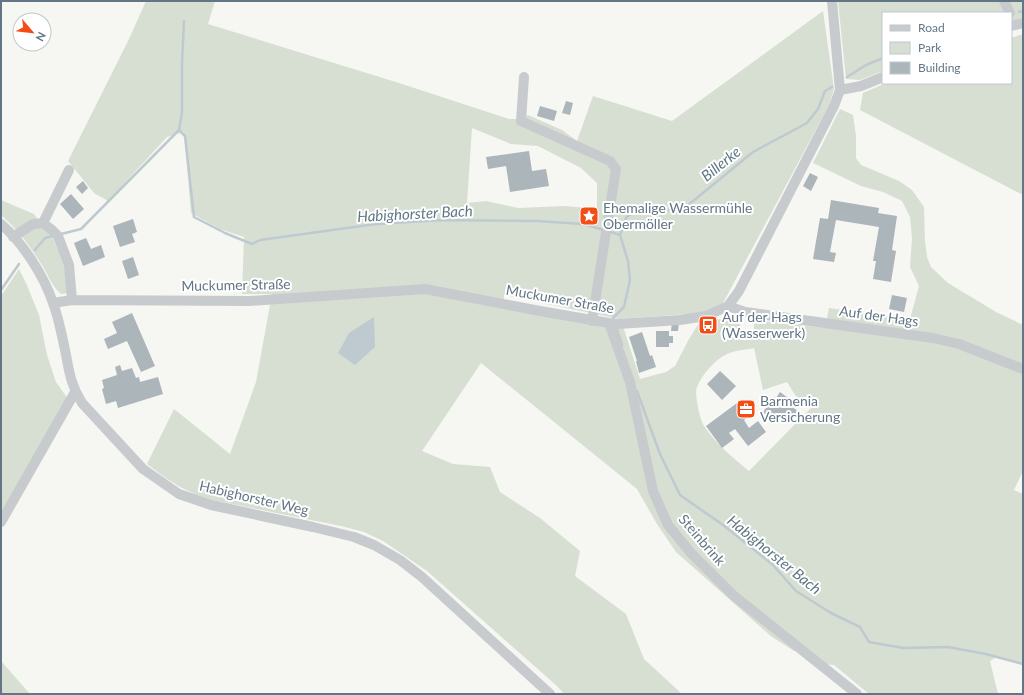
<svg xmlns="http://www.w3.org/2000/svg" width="1024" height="695" font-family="Lato,sans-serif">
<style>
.green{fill:#d7dfd3;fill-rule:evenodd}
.water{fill:#becacf}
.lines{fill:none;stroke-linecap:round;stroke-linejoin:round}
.stream{stroke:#becacf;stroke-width:2.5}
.building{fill:#acb5ba}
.minor{stroke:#c8cbce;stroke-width:10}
.labels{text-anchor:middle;stroke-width:4;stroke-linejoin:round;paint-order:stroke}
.poi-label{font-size:14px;fill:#627686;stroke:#fff;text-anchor:start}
.street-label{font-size:14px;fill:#627686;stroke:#fff}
.water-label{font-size:15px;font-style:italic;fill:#5e7883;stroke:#fff}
</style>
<rect width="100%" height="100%" fill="#f6f6f2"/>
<!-- green -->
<path class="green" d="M 146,1 L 215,1 L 208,24 L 399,83 L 509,119 L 522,119 L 528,115 L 562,130 L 577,141 L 593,96 L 672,121 L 823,11 L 834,89 L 829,105 L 723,303 L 702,313 L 619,319 L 504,295 L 504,308 L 623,326 L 640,379 L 666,372 L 675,366 L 689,339 L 701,320 L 729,319 L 740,321 L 741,335 L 754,334 L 754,320 L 825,328 L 829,308 L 910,319 L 919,286 L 910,267 L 912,238 L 910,217 L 902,201 L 883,192 L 861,186 L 813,163 L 840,109 L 853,115 L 856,136 L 856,158 L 861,165 L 899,181 L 912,190 L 924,207 L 925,241 L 927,257 L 931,267 L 948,283 L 996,312 L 1023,325 L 1023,364 L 957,347 L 1023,373 L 1023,471 L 1014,490 L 1023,494 L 1023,663 L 998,656 L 990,661 L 998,694 L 869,694 L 834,665 L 821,664 L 803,650 L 794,651 L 772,637 L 676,552 L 657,524 L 637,489 L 481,363 L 422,451 L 453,464 L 490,467 L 500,492 L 540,518 L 580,551 L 575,576 L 626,614 L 644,659 L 682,694 L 564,694 L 557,686 L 427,571 L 383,541 L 364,532 L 341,526 L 212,500 C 185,492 169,481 147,464 L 174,409 L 230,454 L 256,382 L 272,294 L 242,294 L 244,237 L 220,229 L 191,213 L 184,132 L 167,137 L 108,201 L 94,193 L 68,161 L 129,39 ZM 472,128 L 511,144 L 538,146 L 581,168 L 597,183 L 597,209 L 565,206 L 518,208 L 486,201 L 467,203 ZM 754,348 L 763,390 L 787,382 L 795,395 L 811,408 L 749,471 C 733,458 716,444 704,426 C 700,419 694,395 697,387 C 702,374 715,360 727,354 C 735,350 746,350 754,348 Z
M 838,1 L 1023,1 L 1023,19 L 1011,23 L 1011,13 L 883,13 L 883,71 L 860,80 L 846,79 Z
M 1023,34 L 1023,195 L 860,110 L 863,93 L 886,83 L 1011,83 L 1011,38 Z
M 1,200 L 34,214 L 41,224 L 50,231 L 63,261 L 69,288 L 68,293 L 61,294 C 51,285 49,276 42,265 C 31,247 17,229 1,215 Z
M 19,269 L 26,283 L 39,315 L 47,355 L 56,382 L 68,399 L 1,515 L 1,296 Z
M 1,661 L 30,694 L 1,694 Z"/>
<!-- water -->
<path class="water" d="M 374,317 L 375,347 L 355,365 L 338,353 L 349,333 Z"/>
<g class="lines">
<!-- stream -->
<path class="stream" d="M 1019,12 L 1023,11
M 847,77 L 866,65 L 883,58
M 179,130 L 182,113 L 182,63 L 184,21
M 608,231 L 620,235 L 628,261 L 630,280 L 624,307 L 613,318
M 61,234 L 81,229 L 179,130 L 185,136 L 194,217 L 225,233 L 252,244 L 260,240 L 376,224 L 442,220 L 536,221 L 583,224 L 604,230
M 620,235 L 626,218 L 638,207 L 654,213 L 687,206 L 753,152 L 807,123 L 818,109 L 825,91 L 832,87
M 35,250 L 45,238 L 53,236
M 1,290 L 19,264
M 617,330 L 622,345
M 637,391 L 660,454 L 680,495 L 723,525 L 772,564 L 796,591 L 831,613 L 860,627 L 869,642 L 903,648 L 948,647 L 986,654 L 1023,664"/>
</g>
<!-- building -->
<path class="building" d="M 566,101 L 573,103 L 570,115 L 562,113 Z
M 540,106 L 557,111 L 554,121 L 537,116 Z
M 529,151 L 532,171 L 546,169 L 549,186 L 510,192 L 506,166 L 488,169 L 486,157 Z
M 810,173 L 818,177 L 811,191 L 803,186 Z
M 83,181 L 88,188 L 82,194 L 76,187 Z
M 71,194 L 84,209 L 73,219 L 60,204 Z
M 831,200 L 879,208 L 878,213 L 897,216 L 892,250 L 896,251 L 891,282 L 873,279 L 876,261 L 873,261 L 879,227 L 836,220 L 830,252 L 836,253 L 834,262 L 813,259 L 820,218 L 828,219 Z
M 133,219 L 137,232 L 132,234 L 135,242 L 120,247 L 113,226 Z
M 86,238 L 91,249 L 101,245 L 105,257 L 83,266 L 74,243 Z
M 133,257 L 139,275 L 128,279 L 122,261 Z
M 892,295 L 907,298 L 904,312 L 889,309 Z
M 132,313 L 155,366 L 141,372 L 127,341 L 108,349 L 104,339 L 117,333 L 112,322 Z
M 672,322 L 679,323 L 678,331 L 671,331 Z
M 656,331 L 669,331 L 669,336 L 673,336 L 673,343 L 669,343 L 669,347 L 656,347 Z
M 642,332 L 650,356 L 652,355 L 656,367 L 639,373 L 636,361 L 637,361 L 629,337 Z
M 120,365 L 122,371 L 132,368 L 136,378 L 139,377 L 140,382 L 158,377 L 163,394 L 118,408 L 116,401 L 106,404 L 102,389 L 104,388 L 102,380 L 117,375 L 115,367 Z
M 720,371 L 736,386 L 722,400 L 707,384 Z
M 780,392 L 795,403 L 792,407 L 798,411 L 789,423 L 775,413 L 770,421 L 761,415 L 774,397 L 776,398 Z
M 741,400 L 752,414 L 744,420 L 749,428 L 758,421 L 766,432 L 748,446 L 735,429 L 729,433 L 734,439 L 722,448 L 706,426 Z"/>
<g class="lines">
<!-- minor -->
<path class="minor" d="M 1004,1 L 1010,13
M 1011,26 L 1023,23
M 524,77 L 521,121 L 610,161 L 616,169 L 592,321
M 840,90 L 861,86 L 883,77
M 69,170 L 43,223 L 52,230 L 58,236 L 69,265 L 72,300
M 1,224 C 23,243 44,276 53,303 C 58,316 61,331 64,345 C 69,368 69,382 82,403 L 143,469 L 179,494 L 211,505 L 313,527 L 354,537 L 374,545 L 400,560 L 422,577 L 550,694
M 13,237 L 33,224 L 43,223
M 53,303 L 72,300 L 250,301 L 425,289 L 540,311 L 609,323 L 618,324 L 680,320 L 706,316 L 728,306 L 739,291 L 834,106 L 840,90 L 832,1
M 728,306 L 745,312 L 933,338 L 959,344 L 1023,369
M 609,323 L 630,382 L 653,491 L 668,525 L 691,553 L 733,595 L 857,694
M 1,522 L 75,392"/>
</g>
<!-- icons -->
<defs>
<symbol id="sight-square" viewBox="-11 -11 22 22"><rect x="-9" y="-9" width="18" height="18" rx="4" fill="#f34d15" stroke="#fff"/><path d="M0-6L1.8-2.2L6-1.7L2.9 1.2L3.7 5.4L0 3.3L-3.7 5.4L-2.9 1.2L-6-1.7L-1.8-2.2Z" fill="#fff"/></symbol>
<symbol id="bus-square" viewBox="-11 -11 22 22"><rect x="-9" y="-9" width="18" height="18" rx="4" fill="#f34d15" stroke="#fff"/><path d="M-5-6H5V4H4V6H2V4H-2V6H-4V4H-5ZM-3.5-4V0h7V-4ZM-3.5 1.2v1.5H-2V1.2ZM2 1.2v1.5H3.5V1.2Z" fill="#fff"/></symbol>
<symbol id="office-square" viewBox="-11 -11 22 22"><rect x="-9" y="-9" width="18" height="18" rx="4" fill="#f34d15" stroke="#fff"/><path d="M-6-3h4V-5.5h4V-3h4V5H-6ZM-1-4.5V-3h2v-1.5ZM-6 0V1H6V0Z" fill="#fff"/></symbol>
</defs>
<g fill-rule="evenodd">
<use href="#sight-square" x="578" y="205" width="22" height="22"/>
<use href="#bus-square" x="697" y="314" width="22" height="22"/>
<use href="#office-square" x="735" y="398" width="22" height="22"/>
</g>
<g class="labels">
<!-- poi labels -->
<g class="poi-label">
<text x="603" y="213">Ehemalige Wassermühle<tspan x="603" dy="16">Obermöller</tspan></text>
<text x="722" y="322">Auf der Hags<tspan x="722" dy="16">(Wasserwerk)</tspan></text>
<text x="760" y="406">Barmenia<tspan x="760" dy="16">Versicherung</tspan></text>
</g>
<!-- street labels -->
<g class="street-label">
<text transform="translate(236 285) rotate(-1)" y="5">Muckumer Straße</text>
<text transform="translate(560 299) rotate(10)" y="5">Muckumer Straße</text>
<text transform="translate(879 316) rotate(8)" y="5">Auf der Hags</text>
<text transform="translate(254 498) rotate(13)" y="5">Habighorster Weg</text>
<text transform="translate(702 540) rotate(49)" y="5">Steinbrink</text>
</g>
<!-- water labels -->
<g class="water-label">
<text transform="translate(721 164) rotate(-39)" y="5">Billerke</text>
<text transform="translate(415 214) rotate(-3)" y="5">Habighorster Bach</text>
<text transform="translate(774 555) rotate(39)" y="5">Habighorster Bach</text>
</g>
</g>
<!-- border -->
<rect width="1024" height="695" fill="none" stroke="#627686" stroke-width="4"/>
<!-- legend -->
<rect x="882" y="12" width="130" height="72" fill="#ffffff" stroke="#c0c8cf"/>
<rect x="890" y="25" width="20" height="6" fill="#c8cbce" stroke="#c0c8cf"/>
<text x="918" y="32" font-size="12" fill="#627686">Road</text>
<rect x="890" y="42" width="20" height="12" fill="#d7dfd3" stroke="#c0c8cf"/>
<text x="918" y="52" font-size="12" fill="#627686">Park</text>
<rect x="890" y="62" width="20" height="12" fill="#acb5ba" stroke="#c0c8cf"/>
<text x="918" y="72" font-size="12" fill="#627686">Building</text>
<!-- north arrow -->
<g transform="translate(32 32) rotate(118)"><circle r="19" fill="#ffffff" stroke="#c0c8cf"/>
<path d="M0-3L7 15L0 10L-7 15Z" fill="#f34d15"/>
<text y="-6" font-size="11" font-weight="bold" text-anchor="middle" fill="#627686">N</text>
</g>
</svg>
